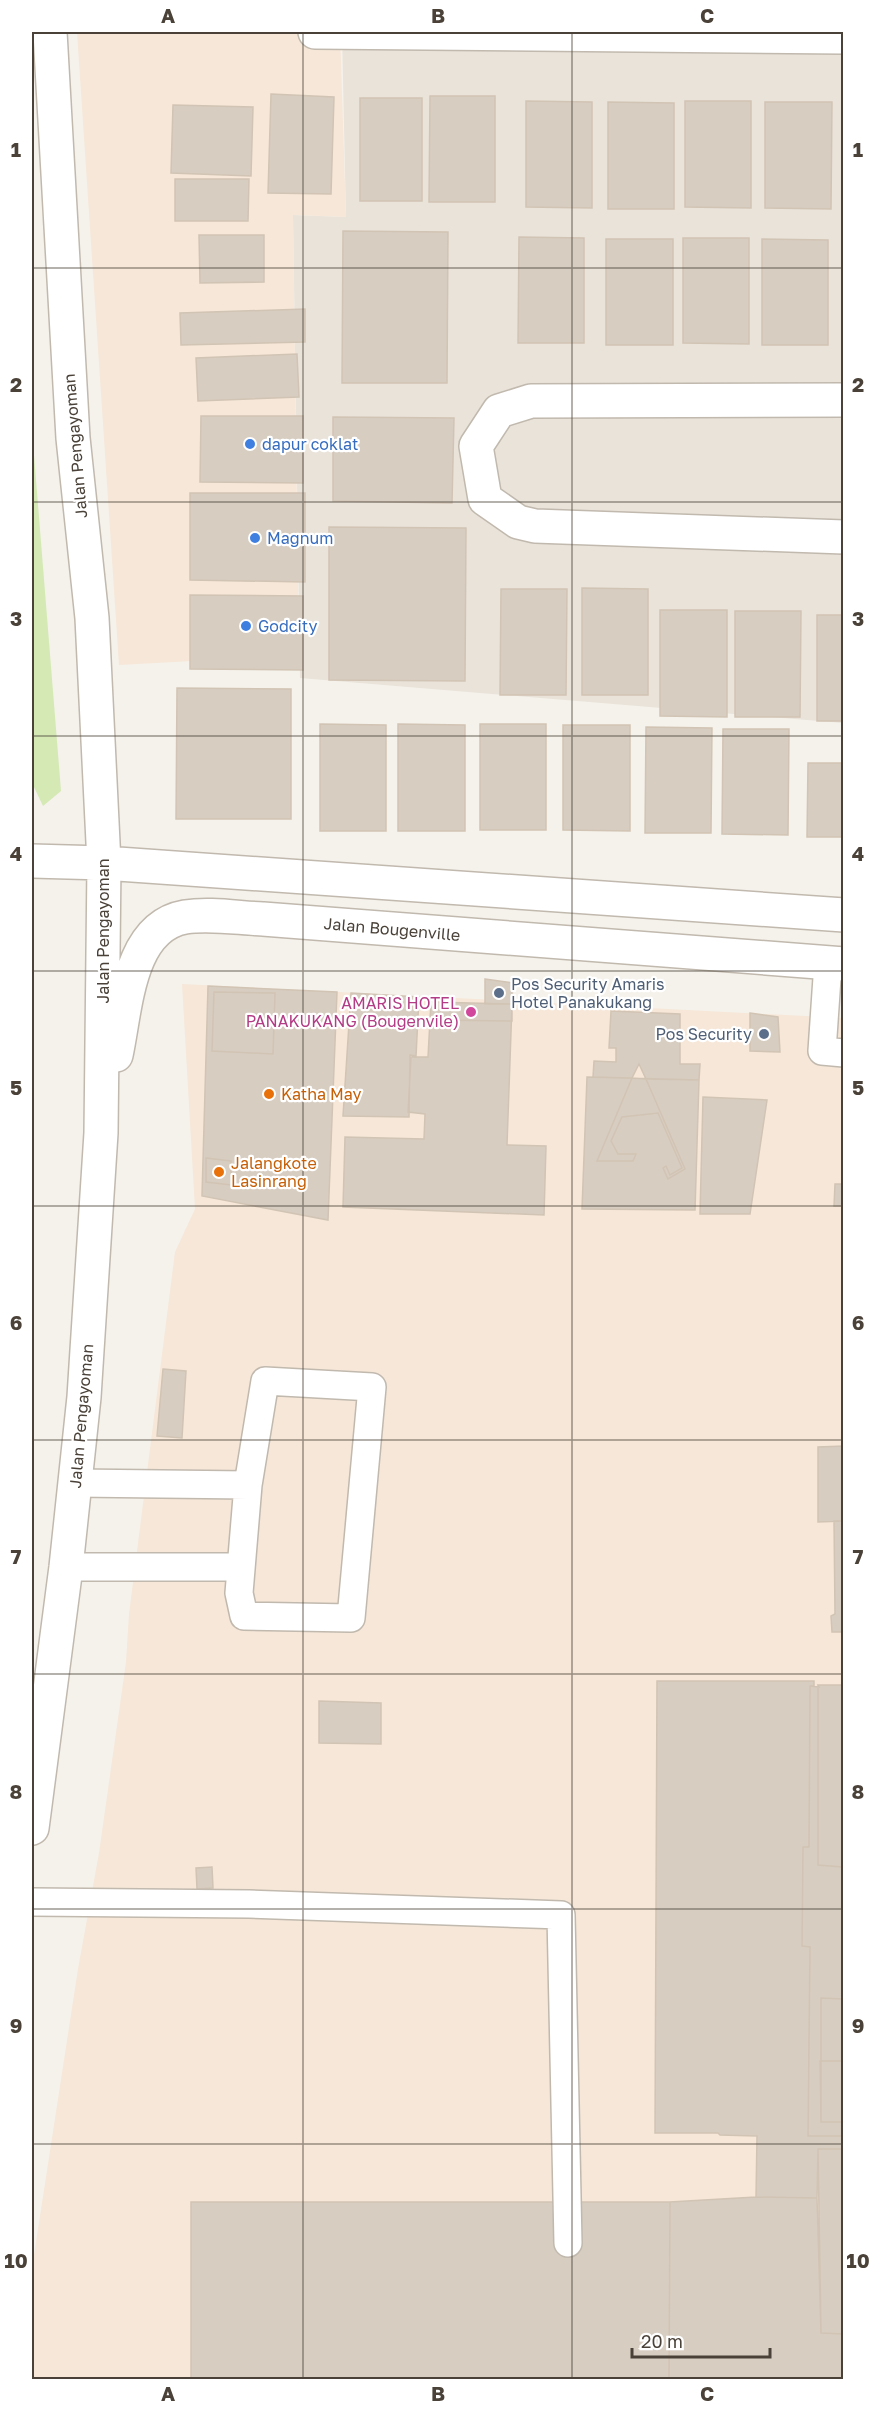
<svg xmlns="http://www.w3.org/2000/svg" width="875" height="2411" font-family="'Golos Text',sans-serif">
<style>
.residential{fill:#e9e3da}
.commercial{fill:#f6e7d8}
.grass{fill:#d5e9b5}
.building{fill:#d7cdc1;stroke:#d2c4b4;stroke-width:1.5}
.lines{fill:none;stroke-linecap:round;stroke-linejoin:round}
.service-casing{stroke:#c1b9ae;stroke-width:30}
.minor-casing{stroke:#c1b9ae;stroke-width:36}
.tertiary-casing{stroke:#c1b9ae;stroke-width:36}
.service{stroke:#fff;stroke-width:27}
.minor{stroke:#fff;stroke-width:33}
.tertiary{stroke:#fff;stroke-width:33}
.grid{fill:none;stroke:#4a4239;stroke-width:1.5;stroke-opacity:0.55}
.shop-dot{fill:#3f7fe0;stroke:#fff;stroke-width:2}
.service-dot{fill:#5c6f8a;stroke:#fff;stroke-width:2}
.hotel-dot{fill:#d1479c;stroke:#fff;stroke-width:2}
.food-dot{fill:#e8710a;stroke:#fff;stroke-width:2}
.labels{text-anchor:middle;stroke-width:4.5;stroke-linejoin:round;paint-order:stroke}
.shop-label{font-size:16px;fill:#366cbe;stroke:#fff;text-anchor:start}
.street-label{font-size:16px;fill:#4a4239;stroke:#fff}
.service-label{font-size:16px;fill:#4e5e75;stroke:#fff;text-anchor:start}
.hotel-label{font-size:16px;fill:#b23c85;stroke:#fff;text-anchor:end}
.food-label{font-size:16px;fill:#c56008;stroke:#fff;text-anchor:start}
.neatline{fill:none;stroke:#4a4239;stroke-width:2}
.grid-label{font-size:20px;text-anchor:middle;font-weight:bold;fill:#4a4239}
</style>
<rect width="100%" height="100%" fill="#f5f2eb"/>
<!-- residential -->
<path class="residential" d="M 342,32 L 843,32 L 843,723 L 300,678 L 293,215 L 346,217 Z"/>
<!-- commercial -->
<path class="commercial" d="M 77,32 L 340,32 L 346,217 L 293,215 L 299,655 L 119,665 Z
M 182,984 L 843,1018 L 843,2379 L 32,2380 L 32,2268 L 78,1969 L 99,1853 L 126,1662 L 129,1614 L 175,1252 L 195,1209 Z"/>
<!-- grass -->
<path class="grass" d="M 32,430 L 61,791 L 43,806 L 32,783 Z"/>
<!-- building -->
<path class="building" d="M 271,94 L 334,97 L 331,194 L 268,193 Z
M 430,96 L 495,96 L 495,202 L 429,202 Z
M 360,98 L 422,98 L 422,201 L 360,201 Z
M 526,101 L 592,102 L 592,208 L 526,207 Z
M 685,101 L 751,101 L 751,208 L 685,207 Z
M 608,102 L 674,103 L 674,209 L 608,209 Z
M 765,102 L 832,102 L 831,209 L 765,208 Z
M 173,105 L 253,107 L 251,176 L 171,173 Z
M 175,179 L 249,179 L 248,221 L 175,221 Z
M 343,231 L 448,232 L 447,383 L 342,383 Z
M 199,235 L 264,235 L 264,282 L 200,283 Z
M 519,237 L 584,238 L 584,343 L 518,343 Z
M 683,238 L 749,238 L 749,344 L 683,343 Z
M 606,239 L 673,239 L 673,345 L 606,345 Z
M 762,239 L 828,240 L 828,345 L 762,345 Z
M 305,309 L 305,342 L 181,345 L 180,313 Z
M 297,354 L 299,397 L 198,401 L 196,358 Z
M 201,416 L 303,416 L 303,483 L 200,482 Z
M 333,417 L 454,418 L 452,503 L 333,501 Z
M 190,493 L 305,493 L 305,582 L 190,580 Z
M 329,527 L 466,528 L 465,681 L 329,680 Z
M 582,588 L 648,589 L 648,695 L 582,695 Z
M 501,589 L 567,589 L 566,695 L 500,695 Z
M 190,595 L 303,596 L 303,670 L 190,669 Z
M 660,610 L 727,610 L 727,717 L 660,716 Z
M 735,611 L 801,611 L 800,717 L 735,717 Z
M 817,615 L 844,615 L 844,721 L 817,721 Z
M 177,688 L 291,689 L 291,819 L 176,819 Z
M 320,724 L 386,725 L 386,831 L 320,831 Z
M 398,724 L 465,725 L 465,831 L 398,831 Z
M 480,724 L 546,724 L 546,830 L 480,830 Z
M 563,725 L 630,725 L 630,831 L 563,830 Z
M 646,727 L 712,728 L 711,833 L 645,833 Z
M 723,729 L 789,729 L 788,835 L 722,834 Z
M 808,763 L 844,763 L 844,837 L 807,837 Z
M 485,979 L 513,983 L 512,1004 L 485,1004 Z
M 208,986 L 337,992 L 328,1220 L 202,1196 Z
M 214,992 L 275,993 L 273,1054 L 212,1051 Z
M 351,993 L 419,997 L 416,1056 L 410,1055 L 409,1117 L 343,1116 Z
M 431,1002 L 512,1004 L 507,1145 L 546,1146 L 544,1215 L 343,1207 L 345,1137 L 424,1139 L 425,1114 L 408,1112 L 411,1057 L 428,1057 Z
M 431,1002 L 512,1004 L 512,1021 L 430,1020 Z
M 611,1011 L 680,1014 L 680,1064 L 700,1064 L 699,1080 L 646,1079 L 639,1064 L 632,1078 L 593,1077 L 594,1061 L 616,1062 L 616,1048 L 609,1048 Z
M 750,1013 L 778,1017 L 780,1052 L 750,1051 Z
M 587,1077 L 699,1080 L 695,1210 L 582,1209 Z
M 632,1078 L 646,1079 L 685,1169 L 668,1179 L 663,1168 L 666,1166 L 670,1175 L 682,1168 L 658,1113 L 622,1117 L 611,1141 L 618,1154 L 636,1154 L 633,1161 L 597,1161 Z
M 703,1097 L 767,1100 L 750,1214 L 700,1214 Z
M 206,1158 L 231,1161 L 231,1185 L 206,1182 Z
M 835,1184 L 844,1184 L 844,1206 L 834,1206 Z
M 163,1369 L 186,1371 L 182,1438 L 157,1436 Z
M 844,1446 L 844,1521 L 818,1522 L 818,1447 Z
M 834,1521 L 844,1521 L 844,1632 L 832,1632 L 831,1616 L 835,1614 Z
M 657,1681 L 814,1681 L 814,1686 L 810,1686 L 809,1847 L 803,1847 L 802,1946 L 810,1947 L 808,2136 L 844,2136 L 844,2149 L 818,2149 L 817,2198 L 756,2197 L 757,2136 L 720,2135 L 718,2133 L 655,2133 Z
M 818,1685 L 844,1685 L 844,1916 L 842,1867 L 818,1865 Z
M 818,1685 L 844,1685 L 844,1999 L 821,1998 L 821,2122 L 844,2122 L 844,2136 L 808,2136 L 810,1947 L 802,1946 L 803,1847 L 809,1847 L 810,1686 L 819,1687 Z
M 319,1701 L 381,1703 L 381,1744 L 319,1743 Z
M 212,1867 L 213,1888 L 197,1889 L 196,1868 Z
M 821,1998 L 844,1999 L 844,2122 L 821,2122 Z
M 820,2061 L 844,2061 L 844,2122 L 821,2122 Z
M 818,2149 L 844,2149 L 844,2334 L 821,2333 Z
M 756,2197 L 817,2198 L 821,2333 L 844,2334 L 844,2380 L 669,2380 L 670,2202 Z
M 191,2202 L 670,2202 L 669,2380 L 191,2380 Z"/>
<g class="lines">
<defs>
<path id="service" d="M 828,963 L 822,1051 L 844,1053
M 75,1483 L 248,1485 L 265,1381 L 372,1387 L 351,1618 L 244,1616 L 239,1593 L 248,1485
M 66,1567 L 241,1567
M 32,1902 L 249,1904 L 561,1915 L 568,2243"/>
<path id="minor" d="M 315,32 L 844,37
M 844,400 L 531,401 L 499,411 L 476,446 L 485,499 L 518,522 L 535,526 L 844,537"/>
<path id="tertiary" d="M 32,861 L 104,863 L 844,915
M 116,1055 C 126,1009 128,927 185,917 C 210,913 238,918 263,919 L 844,964
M 32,1828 L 66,1567 L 84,1397 L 101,1133 L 104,863 L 92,618 L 73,438 L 50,32"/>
</defs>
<!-- service casing -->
<use href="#service" class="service-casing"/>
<!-- minor casing -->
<use href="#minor" class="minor-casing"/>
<!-- tertiary casing -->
<use href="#tertiary" class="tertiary-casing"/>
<!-- service -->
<use href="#service" class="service"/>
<!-- minor -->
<use href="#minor" class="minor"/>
<!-- tertiary -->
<use href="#tertiary" class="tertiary"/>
</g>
<!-- grid -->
<path class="grid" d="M 303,32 L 303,2380M 572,32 L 572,2380M 32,268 L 844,268M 32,502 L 844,502M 32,736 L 844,736M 32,971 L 844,971M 32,1206 L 844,1206M 32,1440 L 844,1440M 32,1674 L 844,1674M 32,1909 L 844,1909M 32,2144 L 844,2144"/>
<!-- markers -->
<g class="shop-dot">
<circle cx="250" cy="444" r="6"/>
<circle cx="255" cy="538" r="6"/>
<circle cx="246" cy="626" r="6"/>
</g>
<g class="service-dot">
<circle cx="499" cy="993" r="6"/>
<circle cx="764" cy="1034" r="6"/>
</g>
<circle class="hotel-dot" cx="471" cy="1012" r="6"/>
<g class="food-dot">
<circle cx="269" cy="1094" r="6"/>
<circle cx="219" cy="1172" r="6"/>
</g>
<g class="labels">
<!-- shop labels -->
<g class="shop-label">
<text x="262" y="450">dapur coklat</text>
<text x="267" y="544">Magnum</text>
<text x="258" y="632">Godcity</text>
</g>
<!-- street labels -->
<g class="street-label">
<text transform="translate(75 446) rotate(-95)" y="6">Jalan Pengayoman</text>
<text transform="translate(392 929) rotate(5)" y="6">Jalan Bougenville</text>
<text transform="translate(103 931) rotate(-90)" y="6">Jalan Pengayoman</text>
<text transform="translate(81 1416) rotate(-85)" y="6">Jalan Pengayoman</text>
</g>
<!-- service labels -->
<g class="service-label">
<text x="511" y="990">Pos Security Amaris<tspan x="511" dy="18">Hotel Panakukang</tspan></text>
<text x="752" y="1040" text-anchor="end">Pos Security</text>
</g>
<!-- hotel labels -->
<g class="hotel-label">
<text x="459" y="1009">AMARIS HOTEL<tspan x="459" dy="18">PANAKUKANG (Bougenvile)</tspan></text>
</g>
<!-- food labels -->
<g class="food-label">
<text x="281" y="1100">Katha May</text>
<text x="231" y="1169">Jalangkote<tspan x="231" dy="18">Lasinrang</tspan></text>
</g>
</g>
<!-- border -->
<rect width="875" height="2411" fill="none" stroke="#ffffff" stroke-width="66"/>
<!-- scale -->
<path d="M632 2348v9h138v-9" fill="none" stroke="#4a4239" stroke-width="3"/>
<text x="641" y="2348" font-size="18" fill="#4a4239" stroke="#ffffff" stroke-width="4.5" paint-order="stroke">20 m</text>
<rect x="33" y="33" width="809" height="2345" class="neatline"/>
<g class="grid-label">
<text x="168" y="23">A</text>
<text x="438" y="23">B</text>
<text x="707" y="23">C</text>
<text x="16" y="157">1</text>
<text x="858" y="157">1</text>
<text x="16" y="392">2</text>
<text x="858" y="392">2</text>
<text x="16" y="626">3</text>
<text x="858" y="626">3</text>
<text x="16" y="861">4</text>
<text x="858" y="861">4</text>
<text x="16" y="1095">5</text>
<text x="858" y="1095">5</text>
<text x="16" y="1330">6</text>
<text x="858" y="1330">6</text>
<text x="16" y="1564">7</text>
<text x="858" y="1564">7</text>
<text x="16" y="1799">8</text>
<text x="858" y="1799">8</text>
<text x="16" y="2033">9</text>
<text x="858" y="2033">9</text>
<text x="16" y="2268">10</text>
<text x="858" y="2268">10</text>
<text x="168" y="2401">A</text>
<text x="438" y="2401">B</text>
<text x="707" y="2401">C</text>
</g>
</svg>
